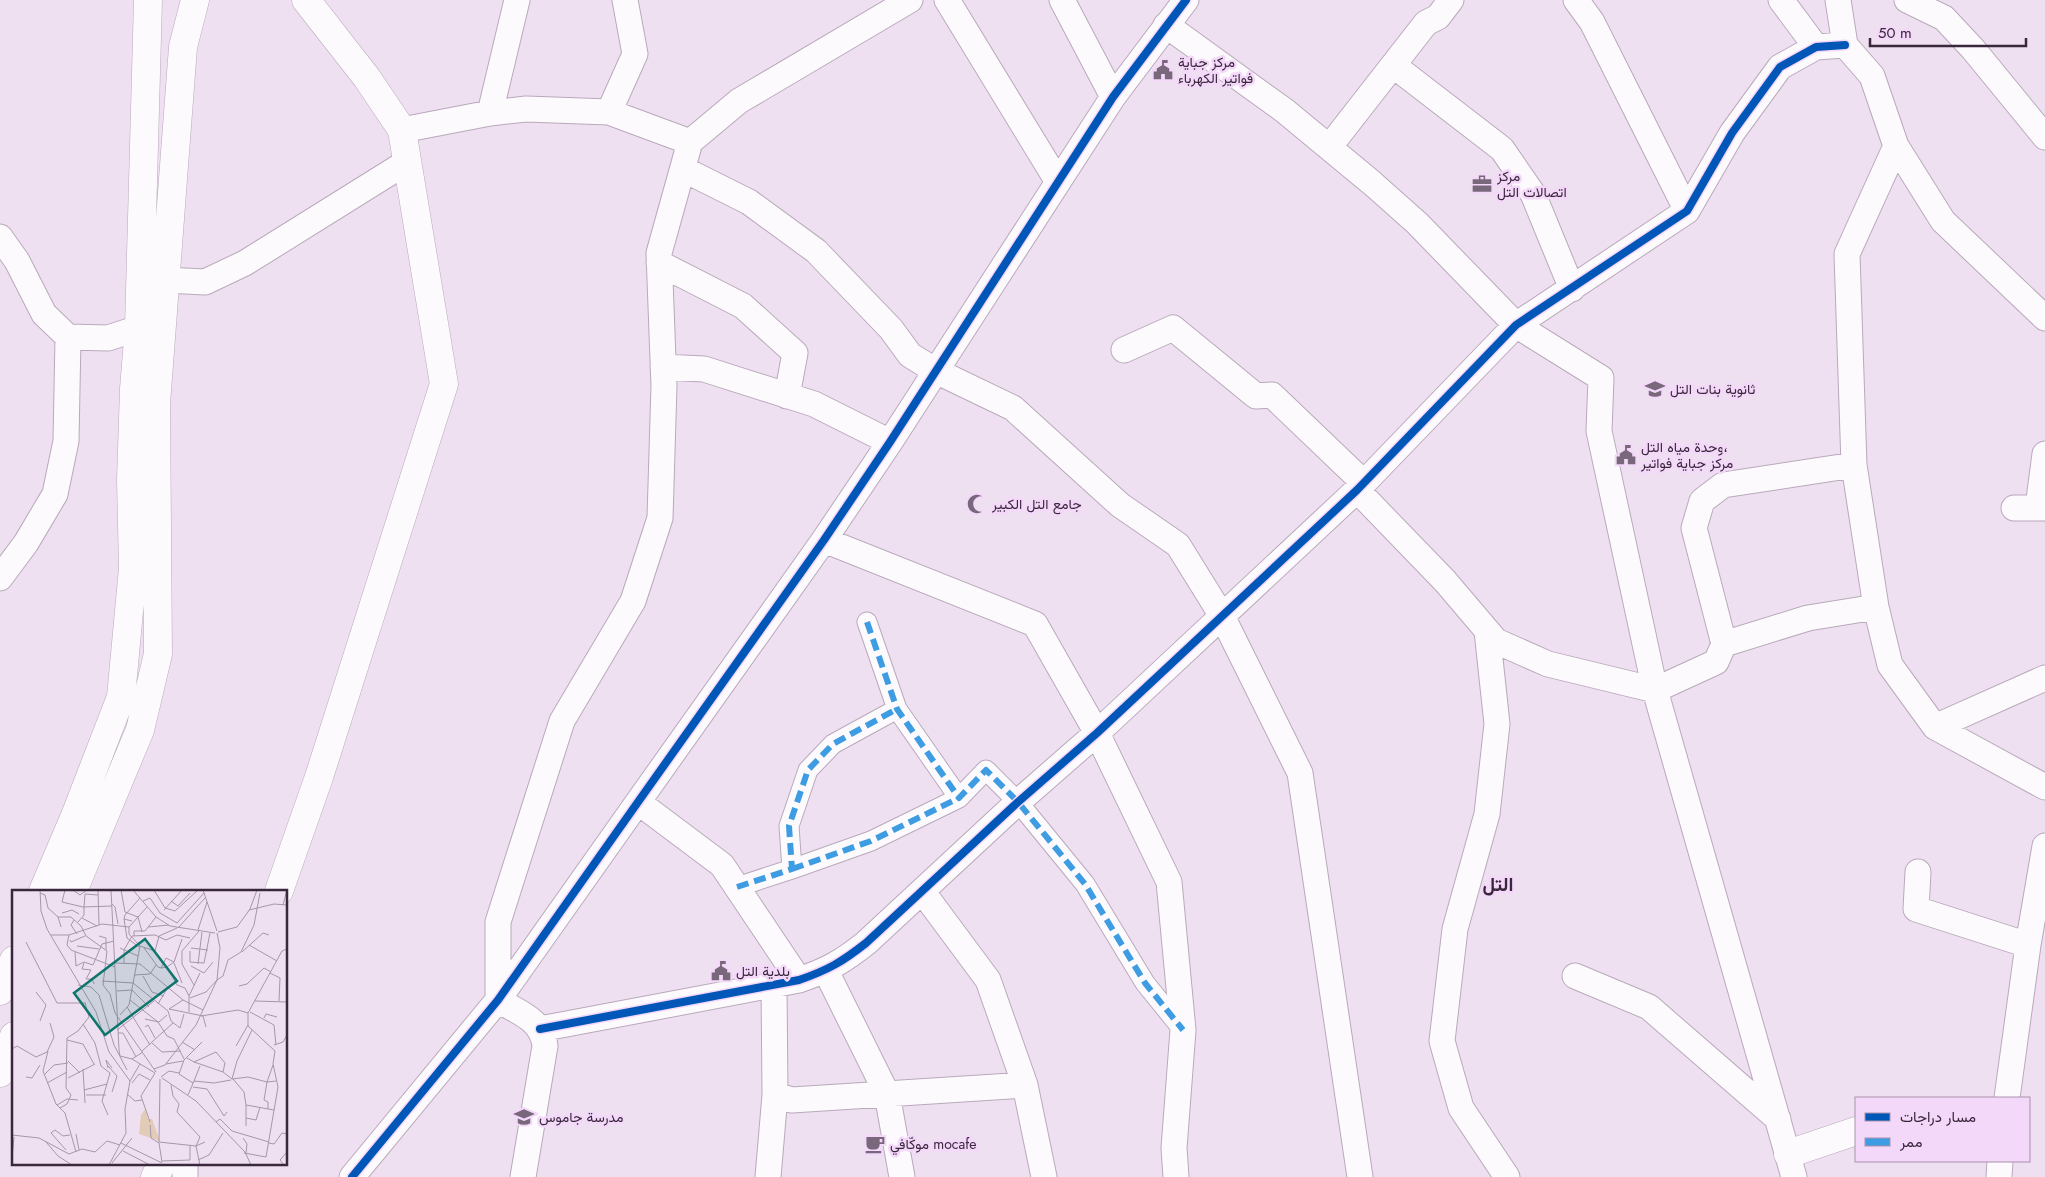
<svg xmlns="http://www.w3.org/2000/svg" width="2045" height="1177" font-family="Jost,Vazirmatn,sans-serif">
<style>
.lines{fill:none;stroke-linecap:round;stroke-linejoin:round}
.pedestrian-casing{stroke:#b8a9bb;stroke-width:21}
.minor-casing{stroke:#b8a9bb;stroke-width:27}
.tertiary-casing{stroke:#b8a9bb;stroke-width:29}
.secondary-casing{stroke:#b8a9bb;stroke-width:29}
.primary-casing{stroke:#b8a9bb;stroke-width:29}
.pedestrian{stroke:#fdfafd;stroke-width:19}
.minor{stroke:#fdfafd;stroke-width:25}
.tertiary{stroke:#fdfafd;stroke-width:28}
.secondary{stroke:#fdfafd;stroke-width:28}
.primary{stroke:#fdfafd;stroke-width:28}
.quiet{stroke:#3e9ce2;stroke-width:6;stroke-dasharray:12 6;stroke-linecap:butt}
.cycleway-casing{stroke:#f4d8f9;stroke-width:11}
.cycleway{stroke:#0057b8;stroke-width:8}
.labels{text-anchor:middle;stroke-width:5;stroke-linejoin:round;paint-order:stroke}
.poi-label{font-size:14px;fill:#39273c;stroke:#f4d8f9;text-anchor:start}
.district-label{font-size:19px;font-weight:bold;fill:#39273c;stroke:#f4d8f9}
.inset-road{fill:none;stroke:#a696a9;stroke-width:1}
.view{fill:#0f766e;fill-opacity:0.15;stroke:#0f766e;stroke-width:2.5}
.inset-edge{fill:none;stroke:#39273c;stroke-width:2.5}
</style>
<rect width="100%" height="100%" fill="#efe0f1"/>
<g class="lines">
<defs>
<path id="pedestrian" d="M 867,622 L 897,709 L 959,798 L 986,770 L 1018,802 L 1085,884 L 1145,983 L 1183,1030
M 792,869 L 871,841 L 959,798
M 737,887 L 792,869 L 789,826 L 808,770 L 833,744 L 897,709"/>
<path id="minor" d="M 947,0 L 1058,182
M 1062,0 L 1113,97
M 1576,0 L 1592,22 L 1687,211
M 1781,0 L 1816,47
M 1838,0 L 1845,45 L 1872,76 L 1896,146 L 1943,221 L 2045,318
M 1907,0 L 1944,18 L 1973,49 L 2045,137
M 1166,25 L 1285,111 L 1372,183 L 1417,223 L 1516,325 L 1601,378 L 1599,431 L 1655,690 L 1794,1177
M 1393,65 L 1502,149 L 1533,194 L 1572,289
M 609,112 L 635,54 L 625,0
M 490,113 L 517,0
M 402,130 L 490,113 L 526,109 L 609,112 L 690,142
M 1330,146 L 1426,23 L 1438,17 L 1451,0
M 1896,146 L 1847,254 L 1854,465 L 1876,607 L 1890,665 L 1935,727 L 2045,787
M 683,169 L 749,202 L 816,251 L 891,329 L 910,355 L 936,371 L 1013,408 L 1120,505 L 1178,545 L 1222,616 L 1300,773 L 1360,1177
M 0,237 L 17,261 L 44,314 L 68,337 L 108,338 L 139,328
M 659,263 L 743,306 L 795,353 L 787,396
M 165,280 L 205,282 L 245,263 L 407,162
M 1124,350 L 1173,328 L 1256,396 L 1272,395 L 1364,483
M 663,367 L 704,369 L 814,404 L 890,442
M 1357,490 L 1445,581 L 1496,641 L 1548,664 L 1655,690 L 1716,662 L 1724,644 L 1808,618 L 1876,607
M 2038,507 L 2045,454
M 2014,508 L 2045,508
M 824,540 L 1035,624 L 1097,733 L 1169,882 L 1183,1030 L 1174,1148 L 1176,1177
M 0,578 L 26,543 L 55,494 L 66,441 L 68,337
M 1487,631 L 1497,724 L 1487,814 L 1455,929 L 1442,1041 L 1461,1108 L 1507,1177
M 1724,644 L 1694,528 L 1702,501 L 1723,485 L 1854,465
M 1935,727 L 2045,678
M 638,802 L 722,865 L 799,980
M 1918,872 L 1916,909 L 2028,945
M 922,891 L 988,980 L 1025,1085 L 1044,1177
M 826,971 L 887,1094 L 902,1177
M 1575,976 L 1649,1007 L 1778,1119
M 540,1029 L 799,980 C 828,970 842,962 866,943 L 1018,802 L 1097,733 L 1357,490 L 1516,325 L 1687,211 L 1732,133 L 1780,67 L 1816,47 L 1845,45
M 775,1095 L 792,1100 L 1025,1085
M 2007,1098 L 2028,945 L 2045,846
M 185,1177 L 185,1163
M 352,1177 L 498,1000 L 638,802 L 824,540 L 890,442 L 1113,97 L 1186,0
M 523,1177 L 545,1046 C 542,1019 519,1013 498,1000 L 498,922 L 562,721 L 633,601 L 660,518 L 664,386 L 659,253 L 690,142 L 739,101 L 910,0
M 768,1177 L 775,1095 L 774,985
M 1999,1177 L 2000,1161"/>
<path id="tertiary" d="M 1788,1154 L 1856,1131"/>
<path id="secondary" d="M 279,891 L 319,777 L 444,384 L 402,130 L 367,78 L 306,0
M 155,1177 L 162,1163"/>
<path id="primary" d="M 43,891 L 75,816 L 121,697 L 133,568 L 131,480 L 134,389 L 139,328 L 148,0
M 73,891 L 140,730 L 158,654 L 156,404 L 183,47 L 195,0
M 0,991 L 14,960
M 0,1073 L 14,1036"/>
</defs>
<!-- pedestrian casing -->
<use href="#pedestrian" class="pedestrian-casing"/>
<!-- minor casing -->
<use href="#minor" class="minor-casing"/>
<!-- tertiary casing -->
<use href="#tertiary" class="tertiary-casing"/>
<!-- secondary casing -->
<use href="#secondary" class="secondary-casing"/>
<!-- primary casing -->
<use href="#primary" class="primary-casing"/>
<!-- pedestrian -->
<use href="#pedestrian" class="pedestrian"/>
<!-- minor -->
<use href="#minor" class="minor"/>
<!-- tertiary -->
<use href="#tertiary" class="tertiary"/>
<!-- secondary -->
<use href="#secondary" class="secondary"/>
<!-- primary -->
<use href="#primary" class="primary"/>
<!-- quiet -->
<path class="quiet" d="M 867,622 L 897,709 L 959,798 L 986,770 L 1018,802 L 1085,884 L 1145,983 L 1183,1030
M 792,869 L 871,841 L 959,798
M 737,887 L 792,869 L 789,826 L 808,770 L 833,744 L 897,709"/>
<defs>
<path id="cycleway" d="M 540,1029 L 799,980 C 828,970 842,962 866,943 L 1018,802 L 1097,733 L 1357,490 L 1516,325 L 1687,211 L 1732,133 L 1780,67 L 1816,47 L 1845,45
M 352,1177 L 498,1000 L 638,802 L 824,540 L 890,442 L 1113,97 L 1186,0"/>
</defs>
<!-- cycleway casing -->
<use href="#cycleway" class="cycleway-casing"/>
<!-- cycleway -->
<use href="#cycleway" class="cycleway"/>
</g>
<!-- icons -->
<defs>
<symbol id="civic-bare" viewBox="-9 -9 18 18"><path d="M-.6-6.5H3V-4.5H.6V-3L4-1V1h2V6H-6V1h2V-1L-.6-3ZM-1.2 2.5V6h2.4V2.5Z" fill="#79687b" stroke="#f4d8f9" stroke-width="2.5" paint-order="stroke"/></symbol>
<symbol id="office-bare" viewBox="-9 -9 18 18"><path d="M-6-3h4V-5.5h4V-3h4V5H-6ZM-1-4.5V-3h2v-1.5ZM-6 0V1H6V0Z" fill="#79687b" stroke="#f4d8f9" stroke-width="2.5" paint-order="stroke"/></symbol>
<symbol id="school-bare" viewBox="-9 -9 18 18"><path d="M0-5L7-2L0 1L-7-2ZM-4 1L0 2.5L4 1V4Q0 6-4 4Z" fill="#79687b" stroke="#f4d8f9" stroke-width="2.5" paint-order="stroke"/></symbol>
<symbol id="mosque-bare" viewBox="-9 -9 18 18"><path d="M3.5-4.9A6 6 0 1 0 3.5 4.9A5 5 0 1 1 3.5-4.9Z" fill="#79687b" stroke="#f4d8f9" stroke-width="2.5" paint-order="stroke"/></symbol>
<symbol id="cafe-bare" viewBox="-9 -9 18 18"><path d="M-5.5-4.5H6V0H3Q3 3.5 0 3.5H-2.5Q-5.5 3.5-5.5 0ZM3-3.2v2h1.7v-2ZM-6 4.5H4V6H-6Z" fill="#79687b" stroke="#f4d8f9" stroke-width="2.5" paint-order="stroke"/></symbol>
</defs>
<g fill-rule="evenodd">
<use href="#civic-bare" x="1149" y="56" width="28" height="28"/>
<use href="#office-bare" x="1468" y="170" width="28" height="28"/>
<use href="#school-bare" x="1641" y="375" width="28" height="28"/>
<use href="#civic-bare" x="1612" y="441" width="28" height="28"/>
<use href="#mosque-bare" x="963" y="490" width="28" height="28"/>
<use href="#civic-bare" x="707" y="957" width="28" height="28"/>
<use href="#school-bare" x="510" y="1103" width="28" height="28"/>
<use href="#cafe-bare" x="861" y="1130" width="28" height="28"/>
</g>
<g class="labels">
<!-- poi labels -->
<g class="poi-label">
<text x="1178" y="67">مركز جباية<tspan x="1178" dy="16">فواتير الكهرباء</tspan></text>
<text x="1497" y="181">مركز<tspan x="1497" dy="16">اتصالات التل</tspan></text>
<text x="1670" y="394">ثانوية بنات التل</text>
<text x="1641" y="452">وحدة مياه التل،<tspan x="1641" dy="16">مركز جباية فواتير</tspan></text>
<text x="992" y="509">جامع التل الكبير</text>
<text x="736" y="976">بلدية التل</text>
<text x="539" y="1122">مدرسة جاموس</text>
<text x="890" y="1149">موكّافي mocafe</text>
</g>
<!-- district labels -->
<g class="district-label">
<text x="1498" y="891">التل</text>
</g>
</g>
<!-- overview -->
<g transform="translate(12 890)">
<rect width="275" height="275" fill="#efe0f1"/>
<path d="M 133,219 L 136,229 L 140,229 L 148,251 L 127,244 L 129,225 Z" fill="#e2ccb7"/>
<path class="inset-road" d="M 28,0 L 29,21 L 35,39 L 84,122 L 97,162 L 118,191 L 113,219 L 114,243 L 97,275M 53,0 L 50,12 L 71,17 L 100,16M 61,0 L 68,5 L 75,0M 86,0 L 87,35M 99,0 L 107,160 L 108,166 L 120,169 L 131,162M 109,0 L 113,22 L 126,27 L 130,42M 121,0 L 144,27 L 158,36 L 203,43M 142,0 L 153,18 L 163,21 L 186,0M 191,0 L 205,41M 28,3 L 33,5 L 36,18 L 46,27 L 49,37M 131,11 L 138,8 L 148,23 L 165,33 L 192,3M 159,11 L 166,16 L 178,3M 100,14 L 103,17 L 106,34M 271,15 L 275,0M 72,17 L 73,4 L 86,5M 135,17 L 117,37 L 117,44 L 128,56 L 143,61 L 147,46 L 165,38M 152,20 L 170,0M 237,20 L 262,14 L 275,15M 50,23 L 60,20 L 67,24M 46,27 L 59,27 L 69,36 L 74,46 L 95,61 L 91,95 L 98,104 L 103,123 L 144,182M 70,28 L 85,36M 112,29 L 115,48 L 127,57M 62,30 L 59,35 L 65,44M 120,31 L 112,29 L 113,25 L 128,8M 66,32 L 72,25 L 72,17M 136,37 L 157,35M 166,38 L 193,8M 186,40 L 195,12M 206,42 L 225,37 L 238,19 L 245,0M 39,45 L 57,45 L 55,55 L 59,60 L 103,77M 57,45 L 90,34 L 117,37M 87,46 L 94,48 L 94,60M 122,46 L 122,41 L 133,41 L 144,27M 58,50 L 59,52 L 73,46M 14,52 L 45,113 L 74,113M 237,55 L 265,71M 65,56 L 87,59M 108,58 L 126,66M 132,58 L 146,77 L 149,78 L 155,77 L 162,72 L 154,68 L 149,78M 179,58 L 196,60M 178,61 L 178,72 L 192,73 L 198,43M 63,62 L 64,76 L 72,72 L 81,75 L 90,54 L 102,51M 230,62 L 251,43 L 257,45M 162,72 L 170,49M 72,73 L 70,79 L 79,80 L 74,89 L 80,89 L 82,94M 103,73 L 128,74 L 171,110 L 191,120M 112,73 L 112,60 L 120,46 L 143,45 L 154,50 L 165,45 L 178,48M 162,73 L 170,93M 186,74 L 190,42M 179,76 L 192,83 L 201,72M 155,77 L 165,95 L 173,98 L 177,106 L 177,122M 258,83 L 268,88 L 267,111M 122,85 L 138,84 L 144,75M 131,86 L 140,102 L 152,106M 90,91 L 121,93 L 156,121M 66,95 L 79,97 L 87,105 L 102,155 L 115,180M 182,95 L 170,74 L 170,61 L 187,41M 227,96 L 235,94 L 252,78 L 259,82M 105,101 L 120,100 L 137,117M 24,102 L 34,115 L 28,131M 177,106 L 188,83M 178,108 L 194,102 L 205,90 L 208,58 L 205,43M 118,110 L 146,132 L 155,146 L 162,149 L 172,169M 243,111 L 275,112M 146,114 L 156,97M 115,117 L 138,155M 157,119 L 191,126 L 194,137M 157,119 L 171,110M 156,121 L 159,131 L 168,138 L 172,124M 238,122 L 262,135 L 264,155M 236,123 L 270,61 L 275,59M 108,125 L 117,115 L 128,56M 189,126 L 226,120 L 236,123 L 236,136 L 263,161 L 261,174 L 266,197 L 254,267 L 232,263M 252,128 L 254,124 L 265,127M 133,129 L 147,132 L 155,125M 71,134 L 83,153 L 89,176 L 98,183 L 90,211 L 96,225M 133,137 L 136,135 L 143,148M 105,140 L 142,111M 106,143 L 111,143 L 124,167M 55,150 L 71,154 L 82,174M 170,152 L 183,160M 140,153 L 150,162 L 169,161M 262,155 L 271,152 L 275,145M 224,156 L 236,135M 0,159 L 5,156 L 24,167 L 35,162 L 42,147 L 38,133M 36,161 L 31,181 L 44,214 L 53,223 L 64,262M 130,161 L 161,133M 175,168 L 182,172 L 204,162 L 213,173 L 211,182 L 220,189 L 225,171 L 240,140M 120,169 L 143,183M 56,171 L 68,183M 182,172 L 211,182M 154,174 L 171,171M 261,175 L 255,192 L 264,191M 96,176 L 105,186 L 100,202M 96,178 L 94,170 L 100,178M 71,179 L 73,213M 142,179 L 153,175 L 184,135 L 205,90 L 211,86 L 216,70 L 229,62 L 242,35 L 248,3M 33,184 L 42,175 L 56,173M 14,187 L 20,188 L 28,175M 149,187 L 157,181 L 167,183M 56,188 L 83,174M 150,188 L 184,211 L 233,262 L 239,275M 148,189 L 147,252 L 184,256 L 193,252M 220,189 L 236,187 L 255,192 L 252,210 L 256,212 L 256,219M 221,189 L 232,202 L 234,215 L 262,220M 118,191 L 128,174M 182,191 L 188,176M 35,193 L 55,182M 120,193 L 127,184 L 138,190M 181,193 L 167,184 L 172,170 L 190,152M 159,195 L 161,206 L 167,214 L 165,222 L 188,247 L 184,256 L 188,275M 181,197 L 195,199 L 212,226 L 215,222M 72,200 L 95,194M 115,204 L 123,211 L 130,210M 74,205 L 94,205M 176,205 L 182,191 L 202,193 L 219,190M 45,215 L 55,209 L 66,210M 234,215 L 234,236M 48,218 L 55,214 L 59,205 L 54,198 L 55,148 L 66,141 L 77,127 L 73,113M 234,228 L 244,230 L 248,217M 138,232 L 129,206 L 143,183M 204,232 L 208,229 L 220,241 L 257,252M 138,235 L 139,248 L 147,253 L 150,272M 64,244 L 67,260M 0,245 L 27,248 L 57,264 L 70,259 L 83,262 L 95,251 L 108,255M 231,248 L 235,254 L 234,263M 34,252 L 46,266 L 60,275M 109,253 L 150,273M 257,253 L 262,254 L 270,243 L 275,244M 54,260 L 39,243 L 43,240 L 51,246 L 58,245M 111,261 L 138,275M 0,268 L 2,247M 186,270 L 197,265 L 211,243M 150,271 L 178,270 L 178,256M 100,273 L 120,248M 272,275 L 268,270 L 275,262"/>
<path class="view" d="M 133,49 L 165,91 L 93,145 L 62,103 Z"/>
<rect width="275" height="275" class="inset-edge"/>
</g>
<!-- legend -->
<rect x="1855" y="1097" width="175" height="65" fill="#f4d8f9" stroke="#a991ad"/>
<rect x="1865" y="1113" width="25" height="8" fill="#0057b8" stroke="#a991ad"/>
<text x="1900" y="1122" font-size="15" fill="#39273c">مسار دراجات</text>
<rect x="1865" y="1138" width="25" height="8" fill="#3e9ce2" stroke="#a991ad"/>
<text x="1900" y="1147" font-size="15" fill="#39273c">ممر</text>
<!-- scale -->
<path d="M1870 38v8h156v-8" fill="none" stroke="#39273c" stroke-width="2.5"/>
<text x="1878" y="38" font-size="15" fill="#39273c" stroke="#f4d8f9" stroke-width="4" paint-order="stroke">50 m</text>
</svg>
